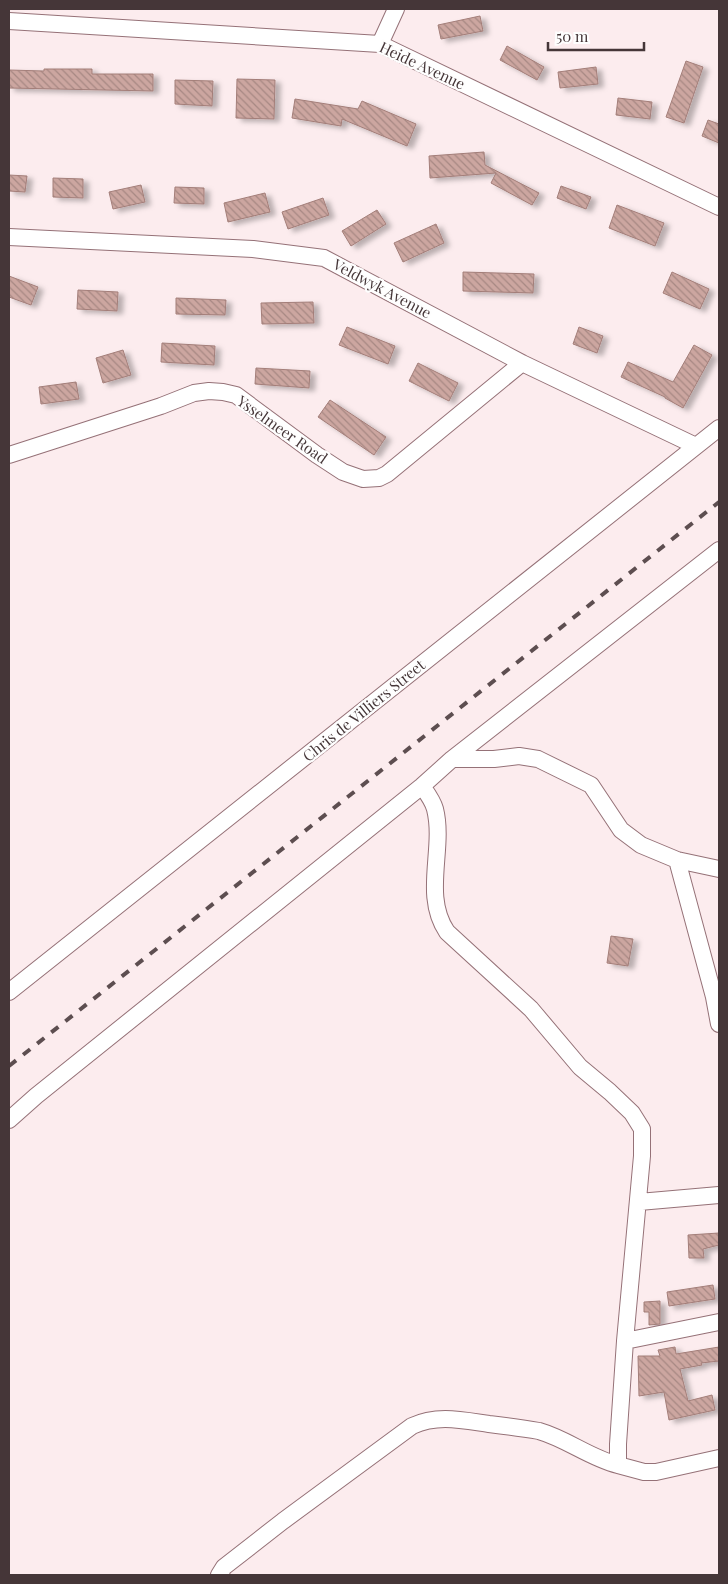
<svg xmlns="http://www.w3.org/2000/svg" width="728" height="1584" font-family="'Playfair Display',serif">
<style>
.building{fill:url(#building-back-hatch);stroke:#a37e79;filter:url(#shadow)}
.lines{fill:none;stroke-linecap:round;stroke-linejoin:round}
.minor-casing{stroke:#957177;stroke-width:18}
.minor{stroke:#fff;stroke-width:16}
.rail{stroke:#5d4e50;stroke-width:4;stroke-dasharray:9 9;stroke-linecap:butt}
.labels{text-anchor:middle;stroke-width:4.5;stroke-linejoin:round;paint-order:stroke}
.street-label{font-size:15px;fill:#453638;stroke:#fefefe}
</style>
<defs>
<pattern id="building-back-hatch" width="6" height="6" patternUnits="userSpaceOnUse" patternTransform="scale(1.25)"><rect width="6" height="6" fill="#cca6a0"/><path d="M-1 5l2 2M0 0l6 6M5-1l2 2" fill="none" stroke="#a78883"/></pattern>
<filter id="shadow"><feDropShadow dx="5.5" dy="3" stdDeviation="2.5" flood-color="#0004"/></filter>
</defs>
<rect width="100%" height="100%" fill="#fcecee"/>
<!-- building -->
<path class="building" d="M 480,16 L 483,31 L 441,39 L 438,25 Z
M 507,46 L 544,67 L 537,80 L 500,60 Z
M 686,61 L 703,67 L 684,123 L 666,117 Z
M 596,67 L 598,84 L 560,88 L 558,72 Z
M 44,69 L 92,69 L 92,74 L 153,74 L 153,91 L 9,88 L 9,70 L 44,71 Z
M 237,79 L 275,80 L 274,119 L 236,118 Z
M 175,80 L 213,81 L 212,106 L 175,104 Z
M 618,98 L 652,102 L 650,119 L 616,115 Z
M 295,99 L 358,109 L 362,101 L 416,124 L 407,146 L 342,119 L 341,126 L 292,118 Z
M 708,120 L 719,124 L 719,143 L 702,136 Z
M 484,152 L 485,165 L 539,193 L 532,205 L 491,183 L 496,173 L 430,178 L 429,156 Z
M 9,175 L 27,176 L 25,192 L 9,191 Z
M 53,178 L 83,179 L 83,198 L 53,197 Z
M 141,185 L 145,202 L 113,209 L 109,192 Z
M 561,186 L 591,197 L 586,209 L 557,198 Z
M 175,187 L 204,188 L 204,204 L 174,203 Z
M 265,193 L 270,212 L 228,222 L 224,203 Z
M 323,198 L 329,215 L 288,229 L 282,212 Z
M 617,205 L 664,223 L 655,246 L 609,228 Z
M 377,210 L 386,224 L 351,246 L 342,231 Z
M 436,224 L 444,243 L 403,262 L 394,243 Z
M 463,272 L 534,274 L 533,293 L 463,291 Z
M 672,272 L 709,289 L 700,309 L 663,293 Z
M 9,276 L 38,287 L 31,305 L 9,297 Z
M 78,290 L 118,292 L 117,311 L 77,309 Z
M 176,298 L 226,300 L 225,315 L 176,314 Z
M 313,302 L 314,323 L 262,324 L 261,303 Z
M 347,327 L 395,346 L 388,364 L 339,345 Z
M 579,327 L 603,336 L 597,353 L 573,344 Z
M 162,343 L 215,346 L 214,365 L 161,362 Z
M 694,345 L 712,355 L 683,408 L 665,398 L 665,397 L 621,377 L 628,362 L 673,382 Z
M 123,350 L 131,375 L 103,383 L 96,358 Z
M 418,363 L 458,383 L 449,401 L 409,381 Z
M 256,368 L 310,371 L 309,388 L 255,384 Z
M 76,382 L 79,399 L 41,404 L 39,387 Z
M 330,400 L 386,437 L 374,455 L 318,417 Z
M 611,936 L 633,939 L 628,966 L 607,963 Z
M 719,1233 L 719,1245 L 703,1249 L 704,1258 L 689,1258 L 688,1235 Z
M 713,1285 L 715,1299 L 669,1306 L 667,1292 Z
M 660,1301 L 660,1324 L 649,1325 L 649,1312 L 644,1312 L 644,1302 Z
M 675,1347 L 676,1354 L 719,1347 L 719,1361 L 701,1363 L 702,1365 L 680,1369 L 688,1401 L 712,1395 L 715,1410 L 669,1420 L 664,1392 L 639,1396 L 638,1356 L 660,1356 L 658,1350 Z"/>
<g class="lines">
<defs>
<path id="minor" d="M 9,21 L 380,44 L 719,207
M 380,44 L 396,9
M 9,237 L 253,249 L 324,258 L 522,363 L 696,446
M 9,455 L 161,406 L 194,393 L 209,391 L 223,392 L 236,395 L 317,455 L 343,472 L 363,479 L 379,478 L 387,474 L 522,363
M 452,759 L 494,759 L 519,756 L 538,759 L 591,785 L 621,830 L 641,845 L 677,860 L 719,869
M 422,786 C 427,793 433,801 435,809 C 445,849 422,895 447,932 L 531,1009 L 580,1067 L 610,1092 L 632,1113 L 642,1129 L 642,1156 L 625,1341 L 618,1444 L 618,1465 L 644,1472 L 656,1472 L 719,1458
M 677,860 L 714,997 L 719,1024
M 9,992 L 719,428
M 9,1120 L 36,1096 L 422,786 L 452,759 L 719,550
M 639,1202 L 719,1195
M 625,1341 L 719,1322
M 219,1575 L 224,1567 L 283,1521 L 412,1426 C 437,1414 462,1420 489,1424 C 506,1426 522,1428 539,1431 C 567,1439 590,1458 618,1465"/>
</defs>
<!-- minor casing -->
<use href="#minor" class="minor-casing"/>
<!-- minor -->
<use href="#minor" class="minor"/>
<!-- rail -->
<path class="rail" d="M 9,1066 L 719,502"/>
</g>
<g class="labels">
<!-- street labels -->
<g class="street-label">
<text transform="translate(422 66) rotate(25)" y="5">Heide Avenue</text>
<text transform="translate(382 289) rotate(28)" y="5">Veldwyk Avenue</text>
<text transform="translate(282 430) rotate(35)" y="5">Ysselmeer Road</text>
<text transform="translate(364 711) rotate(-39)" y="5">Chris de Villiers Street</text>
</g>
</g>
<!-- border -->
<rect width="728" height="1584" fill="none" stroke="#453638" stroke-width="20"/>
<!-- scale -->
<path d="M548 42v8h96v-8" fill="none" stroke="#453638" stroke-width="2.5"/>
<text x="556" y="42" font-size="15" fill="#453638" stroke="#fefefe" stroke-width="4" paint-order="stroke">50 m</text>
</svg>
